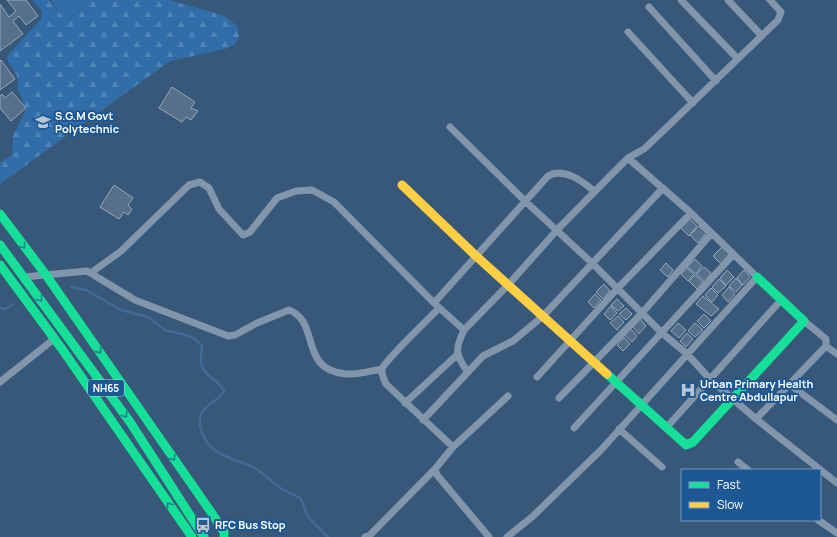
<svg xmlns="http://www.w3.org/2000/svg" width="837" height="537" font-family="Manrope,sans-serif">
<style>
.forest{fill:url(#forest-firs)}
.pitch{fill:#316ea9}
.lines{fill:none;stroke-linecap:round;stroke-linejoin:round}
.stream{stroke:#426a94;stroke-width:2.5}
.building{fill:#56708a;stroke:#95a7b9}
.street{stroke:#8196ab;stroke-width:7}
.fast{stroke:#16e098;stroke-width:9}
.slow{stroke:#ffcf43;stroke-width:9}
.oneway{stroke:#1b8095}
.labels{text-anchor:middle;stroke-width:4;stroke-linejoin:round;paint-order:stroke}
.shield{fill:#1d5794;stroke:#bbcddf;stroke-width:1}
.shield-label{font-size:10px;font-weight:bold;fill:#fff}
.poi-label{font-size:11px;font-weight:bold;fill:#fff;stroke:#1d5794;text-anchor:start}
</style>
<defs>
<pattern id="forest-firs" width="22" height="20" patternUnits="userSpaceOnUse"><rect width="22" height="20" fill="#316ea9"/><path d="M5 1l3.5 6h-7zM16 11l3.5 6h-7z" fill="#5084b6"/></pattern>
</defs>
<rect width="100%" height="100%" fill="#385879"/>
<!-- forest -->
<path class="forest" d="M 32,0 L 49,0 L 66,20 L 94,0 L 169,0 L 215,13 L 226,17 L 238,27 L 239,37 L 235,44 L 225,49 L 170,61 L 0,184 L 0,163 L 12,155 L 13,136 L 26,109 L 18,90 L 17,76 L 7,59 L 8,55 L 41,19 L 42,11 Z"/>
<!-- pitch -->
<path class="pitch" d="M 51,0 L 94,0 L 65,20 Z"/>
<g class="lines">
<!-- stream -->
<path class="stream" d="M 71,287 L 86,290 L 121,310 L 148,317 L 165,330 L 186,335 L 195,339 L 202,346 C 202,352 200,357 201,362 C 202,376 219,379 224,391 C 220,401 203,404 200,417 C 199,423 201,430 203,435 C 212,456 235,459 253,467 C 264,473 272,483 282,489 C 289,493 295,495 301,499 L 308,517 L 328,537
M 0,308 L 5,309 L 13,304"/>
</g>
<!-- building -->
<path class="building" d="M 7,0 L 26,0 L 38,16 L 26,25 L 19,16 L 13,21 L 23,34 L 0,51 L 0,4 L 9,17 L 16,11 Z
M 1,60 L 15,79 L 0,90 L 0,61 Z
M 172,87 L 195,102 L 191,108 L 198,111 L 191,120 L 186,117 L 182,122 L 159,108 Z
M 12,92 L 26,108 L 11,121 L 0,108 L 0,96 L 2,94 L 5,98 Z
M 114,185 L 133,198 L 128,205 L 132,209 L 128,215 L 124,212 L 119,219 L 100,207 Z
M 690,219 L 697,226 L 689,236 L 681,228 Z
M 699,226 L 706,233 L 698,243 L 690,235 Z
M 722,247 L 729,254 L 721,264 L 713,256 Z
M 695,259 L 702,266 L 696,274 L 687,267 Z
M 666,263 L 673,270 L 668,277 L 660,270 Z
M 704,267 L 711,273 L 705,282 L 696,274 Z
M 687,268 L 694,274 L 688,281 L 681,274 Z
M 727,270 L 734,277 L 726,285 L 720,278 Z
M 744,270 L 750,277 L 743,285 L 737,278 Z
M 695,275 L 703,282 L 697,289 L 689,281 Z
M 736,278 L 742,285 L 736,292 L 729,286 Z
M 719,279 L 726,286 L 718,293 L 712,287 Z
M 604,284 L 610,291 L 603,299 L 596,292 Z
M 729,287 L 735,294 L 728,302 L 722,295 Z
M 711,288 L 718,295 L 712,302 L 705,295 Z
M 595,294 L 601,300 L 594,308 L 588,302 Z
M 703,296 L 719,309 L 711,316 L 696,304 Z
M 617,299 L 624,306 L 618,311 L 611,305 Z
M 611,306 L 617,313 L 610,320 L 604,314 Z
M 626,308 L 632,314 L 626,320 L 619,314 Z
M 704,314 L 711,321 L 704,328 L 697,321 Z
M 618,316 L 624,322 L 617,330 L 610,323 Z
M 640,319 L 646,326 L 639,334 L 633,327 Z
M 678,323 L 686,330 L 679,338 L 671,331 Z
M 695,323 L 703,330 L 695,337 L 688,331 Z
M 631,329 L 637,336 L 632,342 L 625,335 Z
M 687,333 L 693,339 L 686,347 L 680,341 Z
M 624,337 L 630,344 L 623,351 L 617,345 Z"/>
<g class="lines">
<!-- street -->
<path class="street" d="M 681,0 L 737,58
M 728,0 L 762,36
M 649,7 L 716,81
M 628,32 L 693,103
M 450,127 L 525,201 L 592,263 L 662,333 L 686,353 L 711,380 L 756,419 L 837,483
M 92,272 L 120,252 L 189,185 L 200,182 L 209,188 L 219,209 L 243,235 L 250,232 L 277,198 L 296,191 L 312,190 L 334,202 L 434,303 L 464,330
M 24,277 L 87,271 L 135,300 L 228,336 L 235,335 L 257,323 L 289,310 C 321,322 298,370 346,374 C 357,375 371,371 382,369
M 434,303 L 548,176 C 564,167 582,181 594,191
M 439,308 C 429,319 386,359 382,369 C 381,374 384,379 386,384 L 453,447 L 435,469 L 437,475 L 489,537
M 804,321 L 826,339 L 826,346
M 467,371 C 455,354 455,349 464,330 L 509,284 L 557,230 L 608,178 L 628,158 L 644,149 L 663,131 L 778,20 L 781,12 L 770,0
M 537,377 L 617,289 L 691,213
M 0,382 L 54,339
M 789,384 L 837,420
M 559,398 L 642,313 L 711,234
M 405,403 L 458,354
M 756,419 L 826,346 L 837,354
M 423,420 L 483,356 L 513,341 L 543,316 L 663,188
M 574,428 L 733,255
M 666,428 L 782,299
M 619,429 L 662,467
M 453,447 L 508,396
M 738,462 L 748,470
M 818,520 L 837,533
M 365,537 L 370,535 L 435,469
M 507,537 L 532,517 L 601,450 L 757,277 L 691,213 L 628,158"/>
<!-- fast -->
<path class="fast" d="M 0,214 L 46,275 L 211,512 L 224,532 L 224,537
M 0,245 L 130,422 L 204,537
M 0,265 L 62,349 L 192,537
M 607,374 L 686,445 L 693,442 L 804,321 L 757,277"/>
<!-- slow -->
<path class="slow" d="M 402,185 L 476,256 L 607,374"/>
</g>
<!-- one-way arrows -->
<defs><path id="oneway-chevron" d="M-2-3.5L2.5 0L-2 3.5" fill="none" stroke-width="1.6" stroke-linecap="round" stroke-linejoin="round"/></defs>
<g class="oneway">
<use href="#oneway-chevron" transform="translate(23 246) rotate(53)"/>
<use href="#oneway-chevron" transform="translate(40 299) rotate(54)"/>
<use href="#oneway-chevron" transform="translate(99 351) rotate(55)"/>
<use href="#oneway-chevron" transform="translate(125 415) rotate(54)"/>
<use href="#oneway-chevron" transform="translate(173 458) rotate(55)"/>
<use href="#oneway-chevron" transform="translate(169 505) rotate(-125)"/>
</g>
<!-- icons -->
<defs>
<symbol id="university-bare" viewBox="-9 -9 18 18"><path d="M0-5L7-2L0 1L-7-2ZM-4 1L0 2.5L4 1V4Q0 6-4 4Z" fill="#b9c5d0" stroke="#1d5794" stroke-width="2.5" paint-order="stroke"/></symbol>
<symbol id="hospital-bare" viewBox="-9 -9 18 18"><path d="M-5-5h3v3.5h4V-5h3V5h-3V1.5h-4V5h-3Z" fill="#b9c5d0" stroke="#1d5794" stroke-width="2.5" paint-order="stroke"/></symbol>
<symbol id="bus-bare" viewBox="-9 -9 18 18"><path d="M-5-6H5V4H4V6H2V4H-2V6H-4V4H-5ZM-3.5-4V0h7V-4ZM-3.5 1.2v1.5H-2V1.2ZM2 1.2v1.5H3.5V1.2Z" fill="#b9c5d0" stroke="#1d5794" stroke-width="2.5" paint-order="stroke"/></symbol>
</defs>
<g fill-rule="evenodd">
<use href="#university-bare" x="32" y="111" width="22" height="22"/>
<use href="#hospital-bare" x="677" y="379" width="22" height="22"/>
<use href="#bus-bare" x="192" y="514" width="22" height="22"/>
</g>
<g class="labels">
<!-- shield labels -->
<rect class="shield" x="88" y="380" width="36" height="16" rx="3"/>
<g class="shield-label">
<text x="106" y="392">NH65</text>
</g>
<!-- poi labels -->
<g class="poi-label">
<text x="55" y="120">S.G.M Govt<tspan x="55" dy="13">Polytechnic</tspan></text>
<text x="700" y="388">Urban Primary Health<tspan x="700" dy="13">Centre Abdullapur</tspan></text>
<text x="215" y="529">RFC Bus Stop</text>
</g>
</g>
<!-- legend -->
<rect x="681" y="469" width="140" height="52" fill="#1d5794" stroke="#779abf"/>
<rect x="689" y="482" width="20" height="6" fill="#16e098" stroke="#779abf"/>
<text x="717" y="489" font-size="12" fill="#ffffff">Fast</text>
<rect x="689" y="502" width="20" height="6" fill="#ffcf43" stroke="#779abf"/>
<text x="717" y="509" font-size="12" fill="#ffffff">Slow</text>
</svg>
